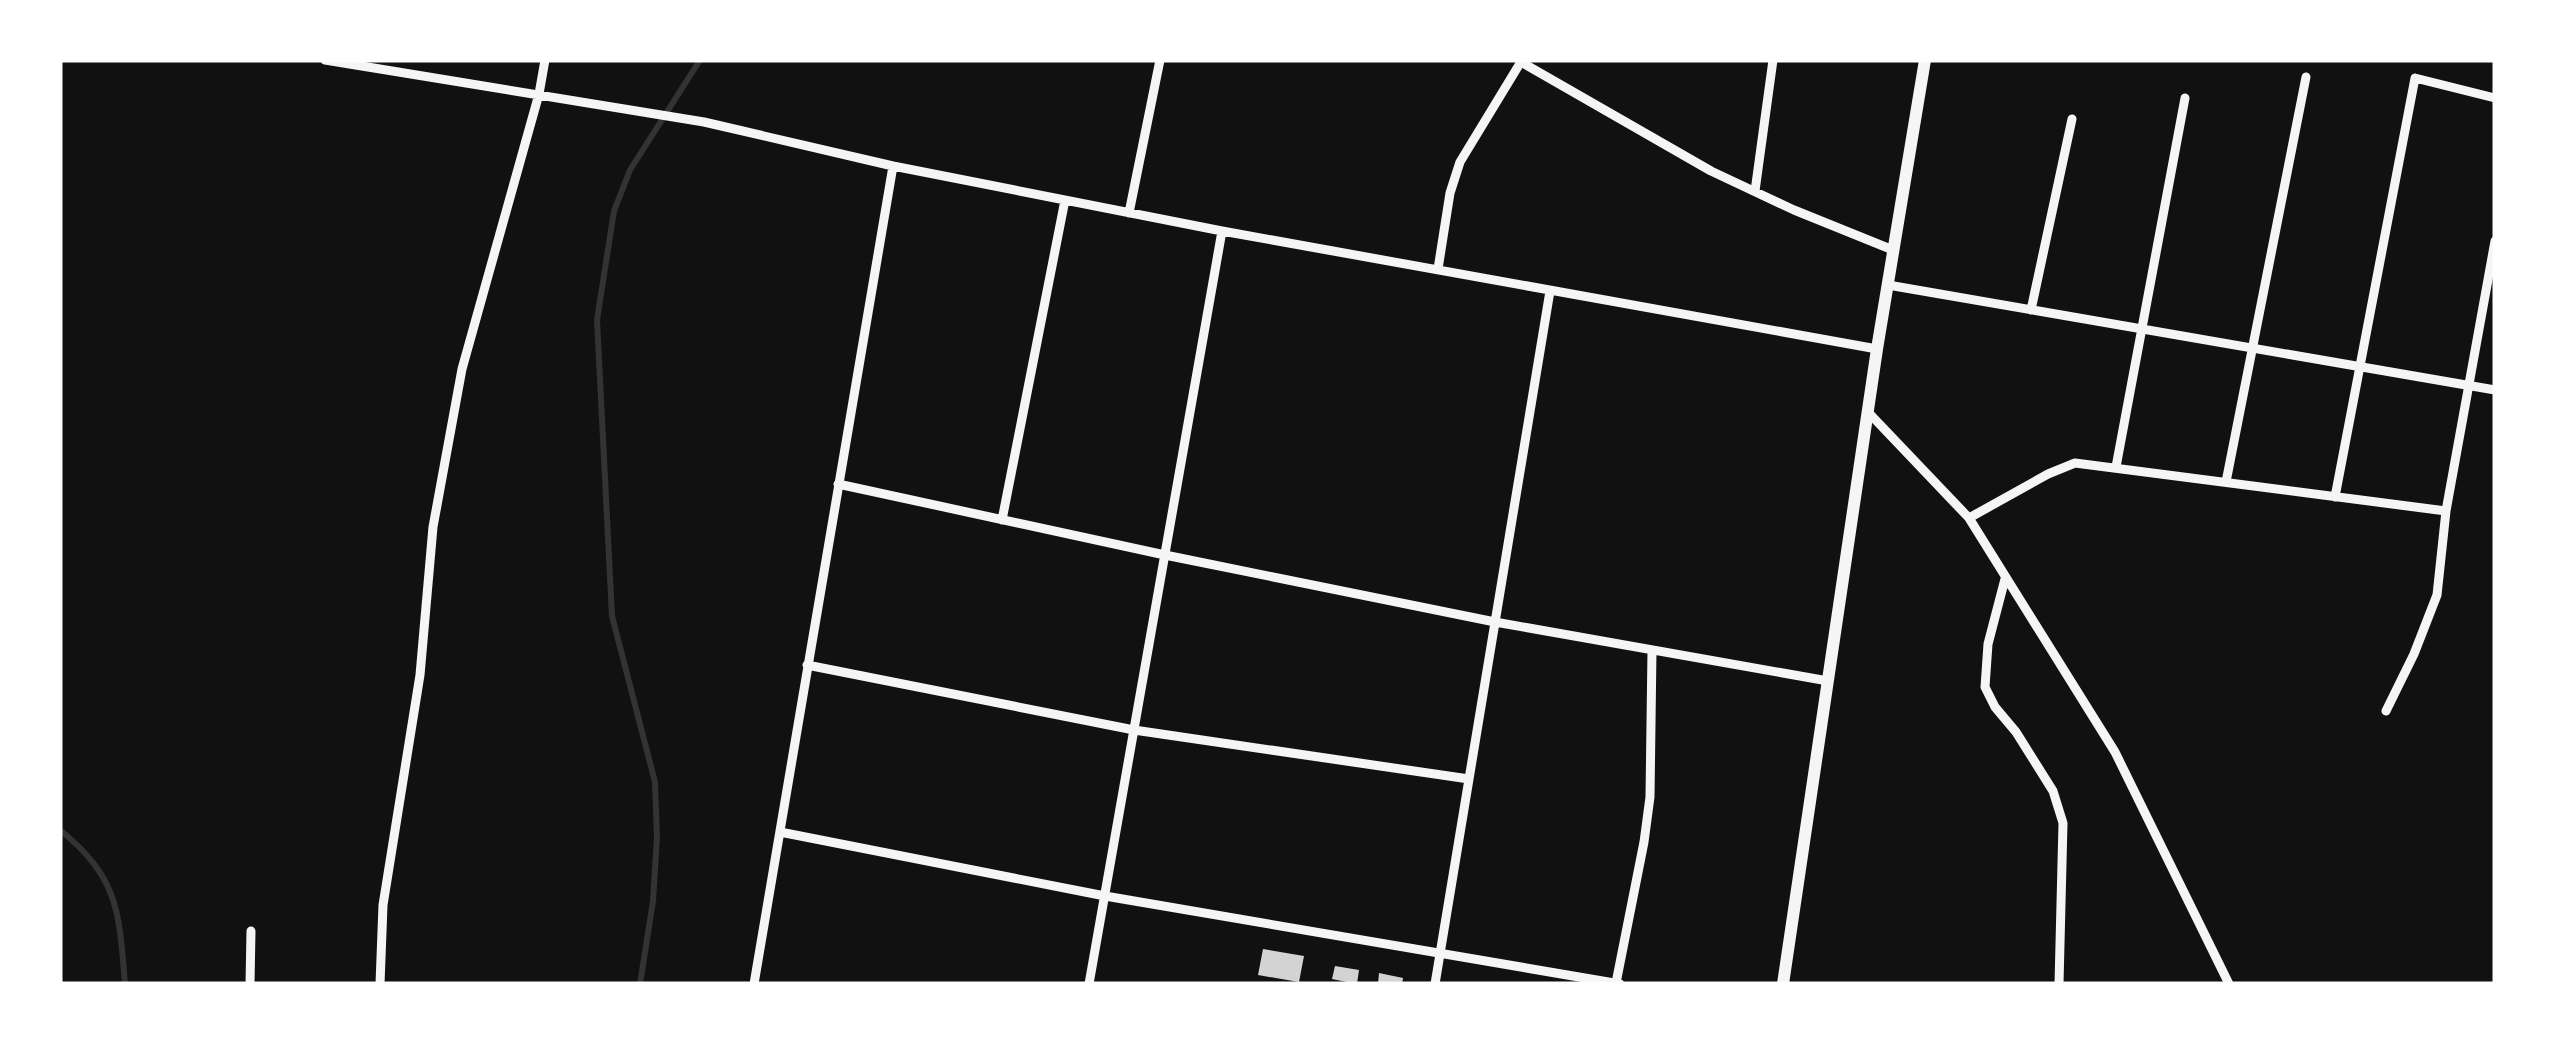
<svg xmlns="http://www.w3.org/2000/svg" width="2555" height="1044" font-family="Lato,sans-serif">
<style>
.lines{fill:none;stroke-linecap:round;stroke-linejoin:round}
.stream{stroke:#333;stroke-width:6}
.building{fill:#d3d3d3}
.minor{stroke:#f5f5f5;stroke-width:9}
.secondary{stroke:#f5f5f5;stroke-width:12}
</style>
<rect width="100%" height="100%" fill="#111"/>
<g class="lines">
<!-- stream -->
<path class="stream" d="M 60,830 C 119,878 119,912 125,984
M 640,984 L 653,901 L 657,837 L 655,782 L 612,616 L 597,320 L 614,211 L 630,170 L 700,60"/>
</g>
<!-- building -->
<path class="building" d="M 1263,949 L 1304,956 L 1299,982 L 1258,975 Z
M 1335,966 L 1359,970 L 1357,984 L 1332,979 Z
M 1379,973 L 1403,978 L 1402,984 L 1378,984 Z"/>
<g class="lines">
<!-- minor -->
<path class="minor" d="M 325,60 L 704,122 L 893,166 L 1222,231 L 1877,349
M 1521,62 L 1711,171 L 1794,210 L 1893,250
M 1755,191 L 1773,60
M 1129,213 L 1160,60
M 1438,269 L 1450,193 L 1460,162 L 1522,60
M 1888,285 L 2495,390
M 2031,310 L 2072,119
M 1868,412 L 1969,518 L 2115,752 L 2229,984
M 2116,467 L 2185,98
M 2226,482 L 2306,77
M 838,484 L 1165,555 L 1495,622 L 1828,681
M 2335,497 L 2415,78 L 2495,98
M 1969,518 L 2048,474 L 2075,463 L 2446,511
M 1002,520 L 1065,200
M 2005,579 L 1988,644 L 1985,687 L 1995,707 L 2016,732 L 2053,791 L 2063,823 L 2059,984
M 807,665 L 1134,730 L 1469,779
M 2386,711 L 2414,654 L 2437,595 L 2446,511 L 2495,241
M 780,832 L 1105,896 L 1620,984
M 1616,983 L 1644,842 L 1650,797 L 1652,650
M 250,984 L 251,931
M 380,984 L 383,905 L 420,675 L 433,527 L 462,369 L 539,94 L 545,60
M 754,984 L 893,166
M 1089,984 L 1222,231
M 1435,984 L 1550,291"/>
<!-- secondary -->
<path class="secondary" d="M 1783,984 L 1877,349 L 1925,60"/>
</g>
<!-- border -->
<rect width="2555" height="1044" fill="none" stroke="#ffffff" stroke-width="125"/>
</svg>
